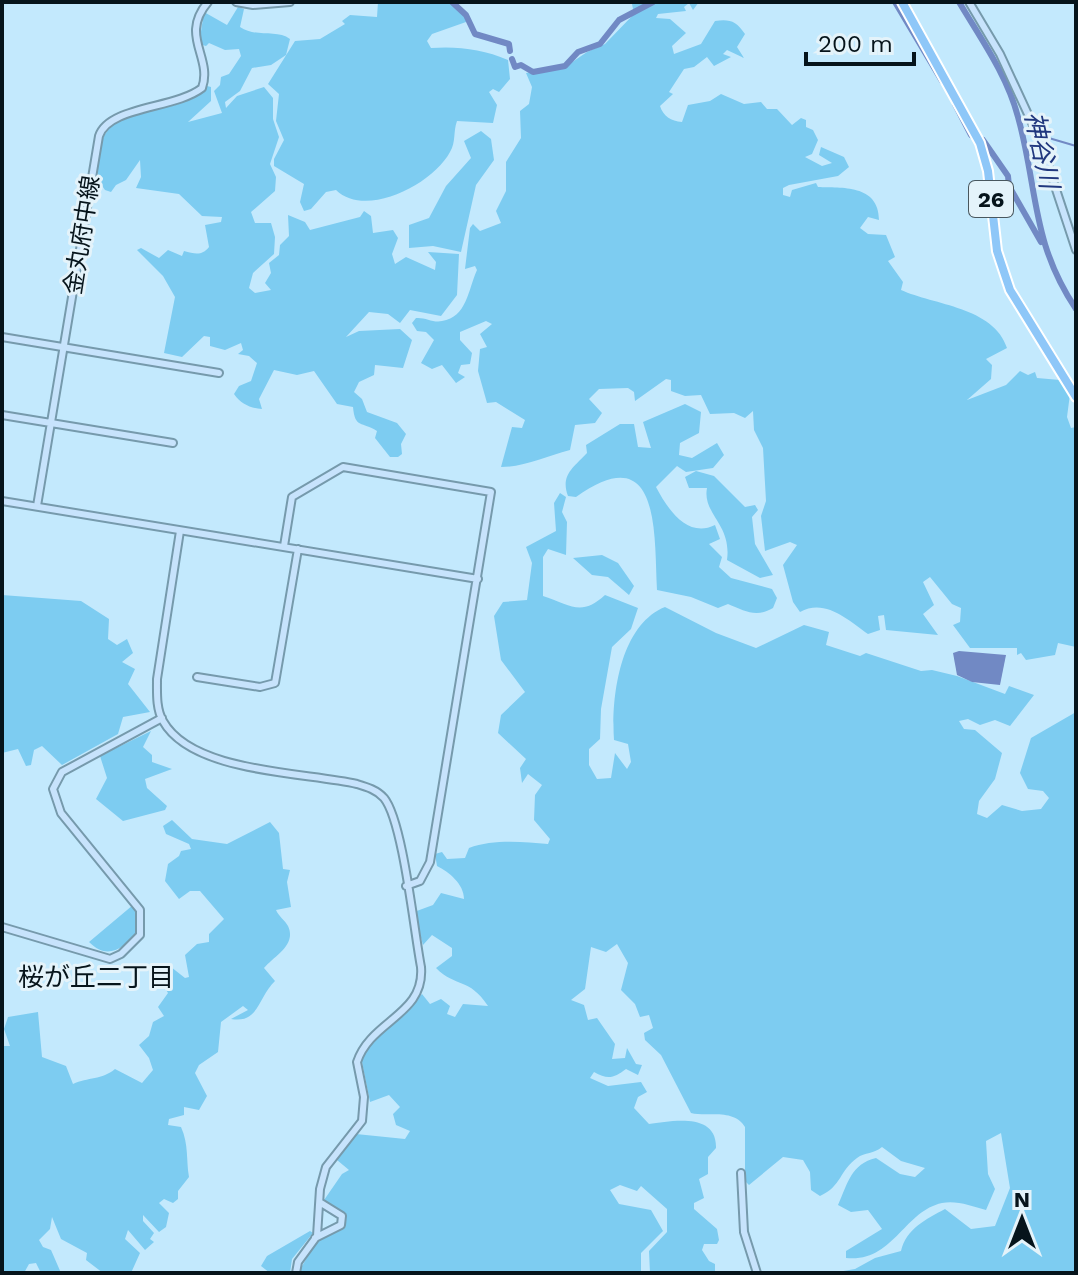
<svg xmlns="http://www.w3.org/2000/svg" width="1078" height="1275" font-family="'Work Sans','Noto Sans JP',sans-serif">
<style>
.green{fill:#7dccf1}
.water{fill:#7189c4}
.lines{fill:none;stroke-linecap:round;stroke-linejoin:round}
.stream{stroke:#7189c4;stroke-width:2}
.river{stroke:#7189c4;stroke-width:6}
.secondary-casing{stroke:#769aac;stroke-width:10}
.primary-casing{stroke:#fff;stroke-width:12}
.secondary{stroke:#c7e3fc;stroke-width:6}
.primary{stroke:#8ec7f8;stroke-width:8}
.labels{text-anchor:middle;stroke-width:6;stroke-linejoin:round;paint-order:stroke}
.shield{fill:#e4f3fa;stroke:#49575e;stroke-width:2}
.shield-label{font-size:22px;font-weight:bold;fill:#06141b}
.street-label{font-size:24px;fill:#06141b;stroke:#e4f3fa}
.water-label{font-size:26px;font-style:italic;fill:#20377e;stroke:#e4f3fa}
.neighbourhood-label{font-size:26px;fill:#06141b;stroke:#e4f3fa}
</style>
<rect width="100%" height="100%" fill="#c3e9fd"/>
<!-- green -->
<path class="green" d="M 378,2 L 451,2 L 466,17 L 466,22 L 432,34 L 427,41 L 431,48 C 457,46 483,49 508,60 L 510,79 L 499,92 L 493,89 L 489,92 L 497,105 L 493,123 L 457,121 C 453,132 456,142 450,152 C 433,184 366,219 336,190 L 326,192 L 311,209 L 304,211 L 300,202 L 304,184 L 274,166 L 274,159 L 284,140 L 276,121 L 279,94 L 268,84 L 295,41 L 320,39 L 345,24 L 342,21 L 350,15 L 377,17 Z
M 637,2 L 699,2 L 693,10 L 689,3 L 684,7 L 686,11 L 658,14 L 656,18 L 670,19 L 686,33 L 672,46 L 674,54 L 701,44 L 715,21 C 730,19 736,21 745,34 L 737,47 L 744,58 L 727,50 L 723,54 L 731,57 L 714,66 L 707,57 L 694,67 L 684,69 L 669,92 L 673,94 L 660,106 C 663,116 671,121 682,122 L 688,105 L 710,101 L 721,94 L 744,104 L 761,102 L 767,109 L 777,109 L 792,125 L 801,118 L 806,120 L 806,127 L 813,130 L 818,140 L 812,154 L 805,157 L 822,166 L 832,163 L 819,155 L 821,147 L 844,157 L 849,167 L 838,176 L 789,185 L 783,188 L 783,195 L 790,197 L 792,190 L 816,183 L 818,187 C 841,188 879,184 879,220 L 868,217 L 860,228 L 868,234 L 886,235 L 895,257 L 888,261 L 903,282 L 901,290 C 934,305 994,307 1007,348 L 986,359 L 992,365 L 991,379 L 967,400 L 1006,385 L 1020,371 L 1028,375 L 1035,372 L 1037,378 L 1060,380 L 1070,394 L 1067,417 L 1071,428 L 1076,427 L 1076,647 L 1058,643 L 1055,655 L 1026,660 L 1021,653 L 1017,655 L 1017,648 L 970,648 L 953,625 L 960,622 L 961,608 L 952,604 L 930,577 L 923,582 L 934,605 L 923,614 L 938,635 L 886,630 L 884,615 L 878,616 L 880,630 L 868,634 C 848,620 825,598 800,612 L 793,602 L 783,565 L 797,545 L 790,542 L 765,551 L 761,516 L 766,501 L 763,448 L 754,430 L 753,411 L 745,418 L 734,413 L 710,414 L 701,395 L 685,396 L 671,391 L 671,380 L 666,379 L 635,401 L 634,392 L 628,388 L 599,389 L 589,399 L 602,413 L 595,423 L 575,425 L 570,450 C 546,456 525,467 501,467 L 512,427 L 522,428 L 525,420 L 496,402 L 487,403 L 478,371 L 480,349 L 487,347 L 480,334 L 492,324 L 486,321 L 460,332 L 460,340 L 472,353 L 470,364 L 461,365 L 458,373 L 465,377 L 456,383 L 442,365 L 432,369 L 421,363 L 434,340 L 426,332 L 417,331 L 412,323 L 416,318 C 425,317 433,323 442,321 C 467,317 468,290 477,270 L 475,266 L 465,269 L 470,228 L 473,224 L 480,231 L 501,223 L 496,211 L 506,191 L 506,162 L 521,138 L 520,111 L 529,104 L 532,87 L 526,73 L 565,67 L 587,52 L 605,44 L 634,14 L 632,4 Z
M 238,7 L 244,9 L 240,27 C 256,38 276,29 290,39 L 286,55 L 271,65 L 252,68 L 240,91 L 225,102 L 226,108 L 237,96 L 264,87 L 273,98 L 273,119 L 279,137 L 270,164 L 276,177 L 275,191 L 251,212 L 255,223 L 271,223 L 275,237 L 274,254 L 253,273 L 249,288 L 255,293 L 271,290 L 265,283 L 271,273 L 269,263 L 279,255 L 280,245 L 289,236 L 288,215 L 305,222 L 310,230 L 360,217 L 364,211 L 371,216 L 373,233 L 393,230 L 398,238 L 392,254 L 395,264 L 406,257 L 435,270 L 436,262 L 428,252 L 459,254 L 457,295 L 441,316 L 410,310 L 400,323 L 388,314 L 369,312 L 346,337 L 359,331 L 400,329 L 412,340 L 403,368 L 375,365 L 374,375 L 359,382 L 354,392 L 362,399 L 367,412 L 397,423 L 406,434 L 401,444 L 402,454 L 398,457 L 390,457 L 375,438 L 377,431 C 362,421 355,429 353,407 L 337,404 L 314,371 L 297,375 L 274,370 L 259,399 L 262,409 C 250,408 241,404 234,394 L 239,386 L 251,381 L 257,363 L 249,356 L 238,354 L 243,350 L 241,343 L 225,350 L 210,346 L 210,337 L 204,336 L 182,357 L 164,353 L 175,297 L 163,276 L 137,250 L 141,248 L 159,258 L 168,250 L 182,256 L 184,251 C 195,254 202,256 209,247 L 205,225 L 221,222 L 222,217 L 202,216 L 179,194 L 136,188 L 141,177 L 140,160 L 126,180 L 116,185 L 111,192 L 105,190 C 97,179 96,169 98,155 C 109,93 172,125 207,86 L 211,87 L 211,101 L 188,122 L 222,113 L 214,91 L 220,85 L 221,77 L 229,74 L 241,56 L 239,49 L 225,50 L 209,43 L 206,46 L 199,44 L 204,12 L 227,25 Z
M 481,131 L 491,139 L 494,160 L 476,185 L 461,252 L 433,246 L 409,248 L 409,225 L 429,218 L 446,186 L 471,158 L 464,141 Z
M 685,404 L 701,412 L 699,433 L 680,443 L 679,455 L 692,458 L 717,443 L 724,455 L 713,468 L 686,472 L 677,466 L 656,487 C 667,508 687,539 715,525 L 720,539 L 709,544 L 722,557 L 719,567 L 731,578 L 772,589 L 777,598 L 773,608 C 756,618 745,611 728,604 L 718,608 L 691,597 L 657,590 C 654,534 661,436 576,497 L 568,496 C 560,475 574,467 587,453 L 586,445 L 620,424 L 634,424 L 638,447 L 651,448 L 643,422 Z
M 696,471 L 714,476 L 745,507 L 755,505 L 758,510 L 752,517 L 755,544 L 773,575 L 760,578 L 727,560 C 732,524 702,514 707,488 L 689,488 L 685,477 Z
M 560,493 L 566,497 L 562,512 L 567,522 L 566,555 L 548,549 L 543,557 L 543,596 C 571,605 581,617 605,595 L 638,608 L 631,629 L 612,647 L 601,709 L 600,739 L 589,749 L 589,765 L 597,779 L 611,778 L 615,753 L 627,769 L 631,762 L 628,744 L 614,740 C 611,697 620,625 665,607 L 716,633 L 756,648 L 804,625 L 829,632 L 826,645 L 860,656 L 866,653 L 921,671 L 932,670 L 957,676 L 1005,694 L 1009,686 L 1034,695 L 1010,726 L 995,720 L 980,725 L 968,719 L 959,721 L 964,729 L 975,730 L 1002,753 L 995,779 L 979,801 L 977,814 L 987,818 L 1002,805 L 1022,811 L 1041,809 L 1049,798 L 1043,791 L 1028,789 L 1020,773 L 1031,738 L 1076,712 L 1076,1273 L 832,1273 L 855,1269 L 875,1258 L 901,1251 C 906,1229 926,1219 945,1209 L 971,1229 L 995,1226 L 1010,1188 L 1001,1133 L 986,1141 L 988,1174 L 995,1189 L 986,1210 C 972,1206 956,1200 942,1203 C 904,1211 893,1263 846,1258 L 846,1251 L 882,1229 L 868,1210 L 851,1212 L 838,1205 C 848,1183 851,1164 876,1158 L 900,1174 L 915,1177 L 925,1168 L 901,1161 L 882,1147 C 874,1154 865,1152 857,1158 C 839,1171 842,1186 820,1196 L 811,1190 L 810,1172 L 803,1160 L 783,1157 L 749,1185 L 745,1181 L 745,1127 C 734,1108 707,1117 691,1113 L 661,1055 L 645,1040 L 644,1033 L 653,1028 L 649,1015 L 640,1017 L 635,1004 L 621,990 L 628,963 L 617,944 L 606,952 L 591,947 L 585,989 L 571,1000 L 584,1005 L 588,1020 L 597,1018 L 615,1044 L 612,1059 L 625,1058 L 627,1048 L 636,1064 L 642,1065 L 638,1075 L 626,1069 C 614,1078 608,1080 594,1072 L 590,1078 L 608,1086 L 641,1082 L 647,1092 L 638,1097 L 634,1108 L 649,1124 C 672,1121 717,1112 716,1148 L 708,1157 L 708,1174 L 699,1179 L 704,1198 L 694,1203 L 694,1209 L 717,1229 L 719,1240 L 717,1244 L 704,1244 L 702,1250 L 709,1261 L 715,1264 L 715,1273 L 650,1273 L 649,1251 L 667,1232 L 667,1209 L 641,1186 L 637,1191 L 620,1185 L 610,1190 L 619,1204 L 651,1210 L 663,1231 L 641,1253 L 641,1273 L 298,1273 L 319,1237 L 343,1225 L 343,1215 L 322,1203 L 342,1174 L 349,1170 L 337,1160 L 356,1134 L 405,1139 L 410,1131 L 396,1125 L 393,1114 L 400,1107 L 389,1095 L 370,1102 L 361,1057 L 371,1041 L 422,994 L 430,1004 L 441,999 L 450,1006 L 447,1014 L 455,1017 L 463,1004 L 488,1006 C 469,977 456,988 436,968 L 452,956 L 452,948 L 432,935 L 423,945 L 414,912 L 433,905 L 441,893 L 464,899 C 464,884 449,872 437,866 L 435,854 L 442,852 L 447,859 L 465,858 L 469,848 C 493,839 523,842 548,844 L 550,839 L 534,820 L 535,795 L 542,785 L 528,774 L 522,783 L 520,768 L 526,759 L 498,733 L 501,715 L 525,692 L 501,660 L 494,616 L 503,602 L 527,600 L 532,563 L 526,547 L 556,531 L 554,503 Z
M 602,555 L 618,563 L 634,586 L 629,595 L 608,577 L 592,575 L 573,558 Z
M 2,595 L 81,601 L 109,619 L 108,639 L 117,645 L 127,639 L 133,653 L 122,662 L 135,669 L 128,684 L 150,712 L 123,717 L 118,734 L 62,765 L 42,746 L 34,750 L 31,765 L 26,766 L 18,749 L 2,753 Z
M 151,731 L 143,747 L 152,755 L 152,762 L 172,769 L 145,779 L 147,788 L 167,806 L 165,810 L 123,821 L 96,799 L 107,778 L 100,756 Z
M 172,820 L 192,839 L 227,844 L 270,822 L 279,833 L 283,869 L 290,870 L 287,882 L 291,907 L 276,910 C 279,917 285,920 288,926 C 297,945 274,956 264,968 L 275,981 C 258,997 259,1024 231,1019 L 248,1010 L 243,1006 L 221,1022 L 218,1052 L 199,1065 L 195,1073 L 207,1096 L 199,1110 L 184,1107 L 184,1115 L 169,1119 L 168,1125 L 181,1127 C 189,1145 186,1160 189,1177 L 178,1191 L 178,1199 L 173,1203 L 164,1199 L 159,1203 L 169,1213 L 166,1227 L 159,1232 L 143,1215 L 143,1221 L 154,1233 L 150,1239 L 154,1242 L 145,1250 L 128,1230 L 125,1239 L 140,1253 L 131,1273 L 103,1273 L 86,1260 L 87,1253 L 61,1239 L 52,1217 L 50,1229 L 39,1240 L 43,1247 L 51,1250 L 61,1273 L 41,1273 L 36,1263 L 29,1264 L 24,1273 L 2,1273 L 2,1046 L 10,1046 L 4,1029 L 8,1017 L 38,1012 L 42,1057 L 66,1066 L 73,1084 C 88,1077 102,1080 115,1069 L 142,1083 L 153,1070 L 149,1058 L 139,1045 L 149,1036 L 153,1022 L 164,1016 L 158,1007 L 168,993 L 160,980 L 165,970 L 171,967 L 185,978 L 189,977 L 185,955 L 197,944 L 209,942 L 209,934 L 224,919 L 200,891 L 190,891 L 179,899 L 165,881 L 168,864 L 179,856 L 181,851 L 191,849 L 189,844 L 166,834 L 163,826 Z
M 133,905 L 140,915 L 139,933 C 122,948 108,961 89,942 Z
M 310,1231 L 313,1233 L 292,1259 L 290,1273 L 270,1273 L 261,1266 L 267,1256 Z"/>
<!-- water -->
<path class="water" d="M 959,651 L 1006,655 L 1000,685 L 972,682 L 957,675 L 953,653 Z"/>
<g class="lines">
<!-- stream -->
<path class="stream" d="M 1042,136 L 1076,146"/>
<!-- river -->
<path class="river" d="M 452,2 L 466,15 L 475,34 L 509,44 L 510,51
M 895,2 L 942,81
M 959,2 C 981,39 1007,75 1018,117 C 1038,189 1031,242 1076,309
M 512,59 L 515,67 L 521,65 L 533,72 L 565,66 L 578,52 L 600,44 L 619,20 L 653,2
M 955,104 L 971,135
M 983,140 L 1008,176 L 1009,186 L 1041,242"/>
<defs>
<path id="secondary" d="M 236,2 L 253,5 L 290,2
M 969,2 L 1000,54 L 1039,138 L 1076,250
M 2,337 L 219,373
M 2,415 L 173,443
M 2,501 L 478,579
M 37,506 L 99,136 C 109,106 175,109 202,88 C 213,57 179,36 208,2
M 180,531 L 157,679 C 157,693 156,709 163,721 C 192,773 304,772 357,784 C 367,787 377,790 384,798 C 403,821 414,931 421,967 C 425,1015 371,1020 357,1062 L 364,1097 L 362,1121 L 326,1167 L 320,1189 L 317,1236 L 298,1262 L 296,1273
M 284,546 L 292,497 L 343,467 L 491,492 L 430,862 L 420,881 L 406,886
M 197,677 L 260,687 L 275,683 L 298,549
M 2,927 L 110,959 L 121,954 L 140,935 L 140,910 L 61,813 L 53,789 L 62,772 L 162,718
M 741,1173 L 744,1232 L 757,1273
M 315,1238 L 341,1225 L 342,1216 L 321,1203"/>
<path id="primary" d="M 902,2 L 980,143 L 988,171 L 997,251 L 1010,290 L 1076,397"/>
</defs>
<!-- secondary casing -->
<use href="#secondary" class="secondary-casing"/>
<!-- primary casing -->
<use href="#primary" class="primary-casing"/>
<!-- secondary -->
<use href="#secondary" class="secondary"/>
<!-- primary -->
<use href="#primary" class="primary"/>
</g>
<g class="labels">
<!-- shield labels -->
<rect class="shield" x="969" y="181" width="44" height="36" rx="6"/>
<g class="shield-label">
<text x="991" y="207">26</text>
</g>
<!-- street labels -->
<g class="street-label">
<text transform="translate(82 235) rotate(-81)" y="8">金丸府中線</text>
</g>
<!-- water labels -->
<g class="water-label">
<text transform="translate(1042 150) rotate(78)" y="9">神谷川</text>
</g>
<!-- neighbourhood labels -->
<g class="neighbourhood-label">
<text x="96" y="986">桜が丘二丁目</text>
</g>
</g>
<!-- border -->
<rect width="1078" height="1275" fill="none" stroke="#06141b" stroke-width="8"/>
<!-- north arrow -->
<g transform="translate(1022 1219)" stroke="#e4f3fa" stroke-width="6" paint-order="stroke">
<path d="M0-6L14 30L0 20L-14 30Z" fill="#06141b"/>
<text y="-12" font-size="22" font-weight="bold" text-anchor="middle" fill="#06141b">N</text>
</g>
<!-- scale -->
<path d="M806 52v12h108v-12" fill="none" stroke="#06141b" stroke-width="4"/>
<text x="818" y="52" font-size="24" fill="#06141b" stroke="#e4f3fa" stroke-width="6" paint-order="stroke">200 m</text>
</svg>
